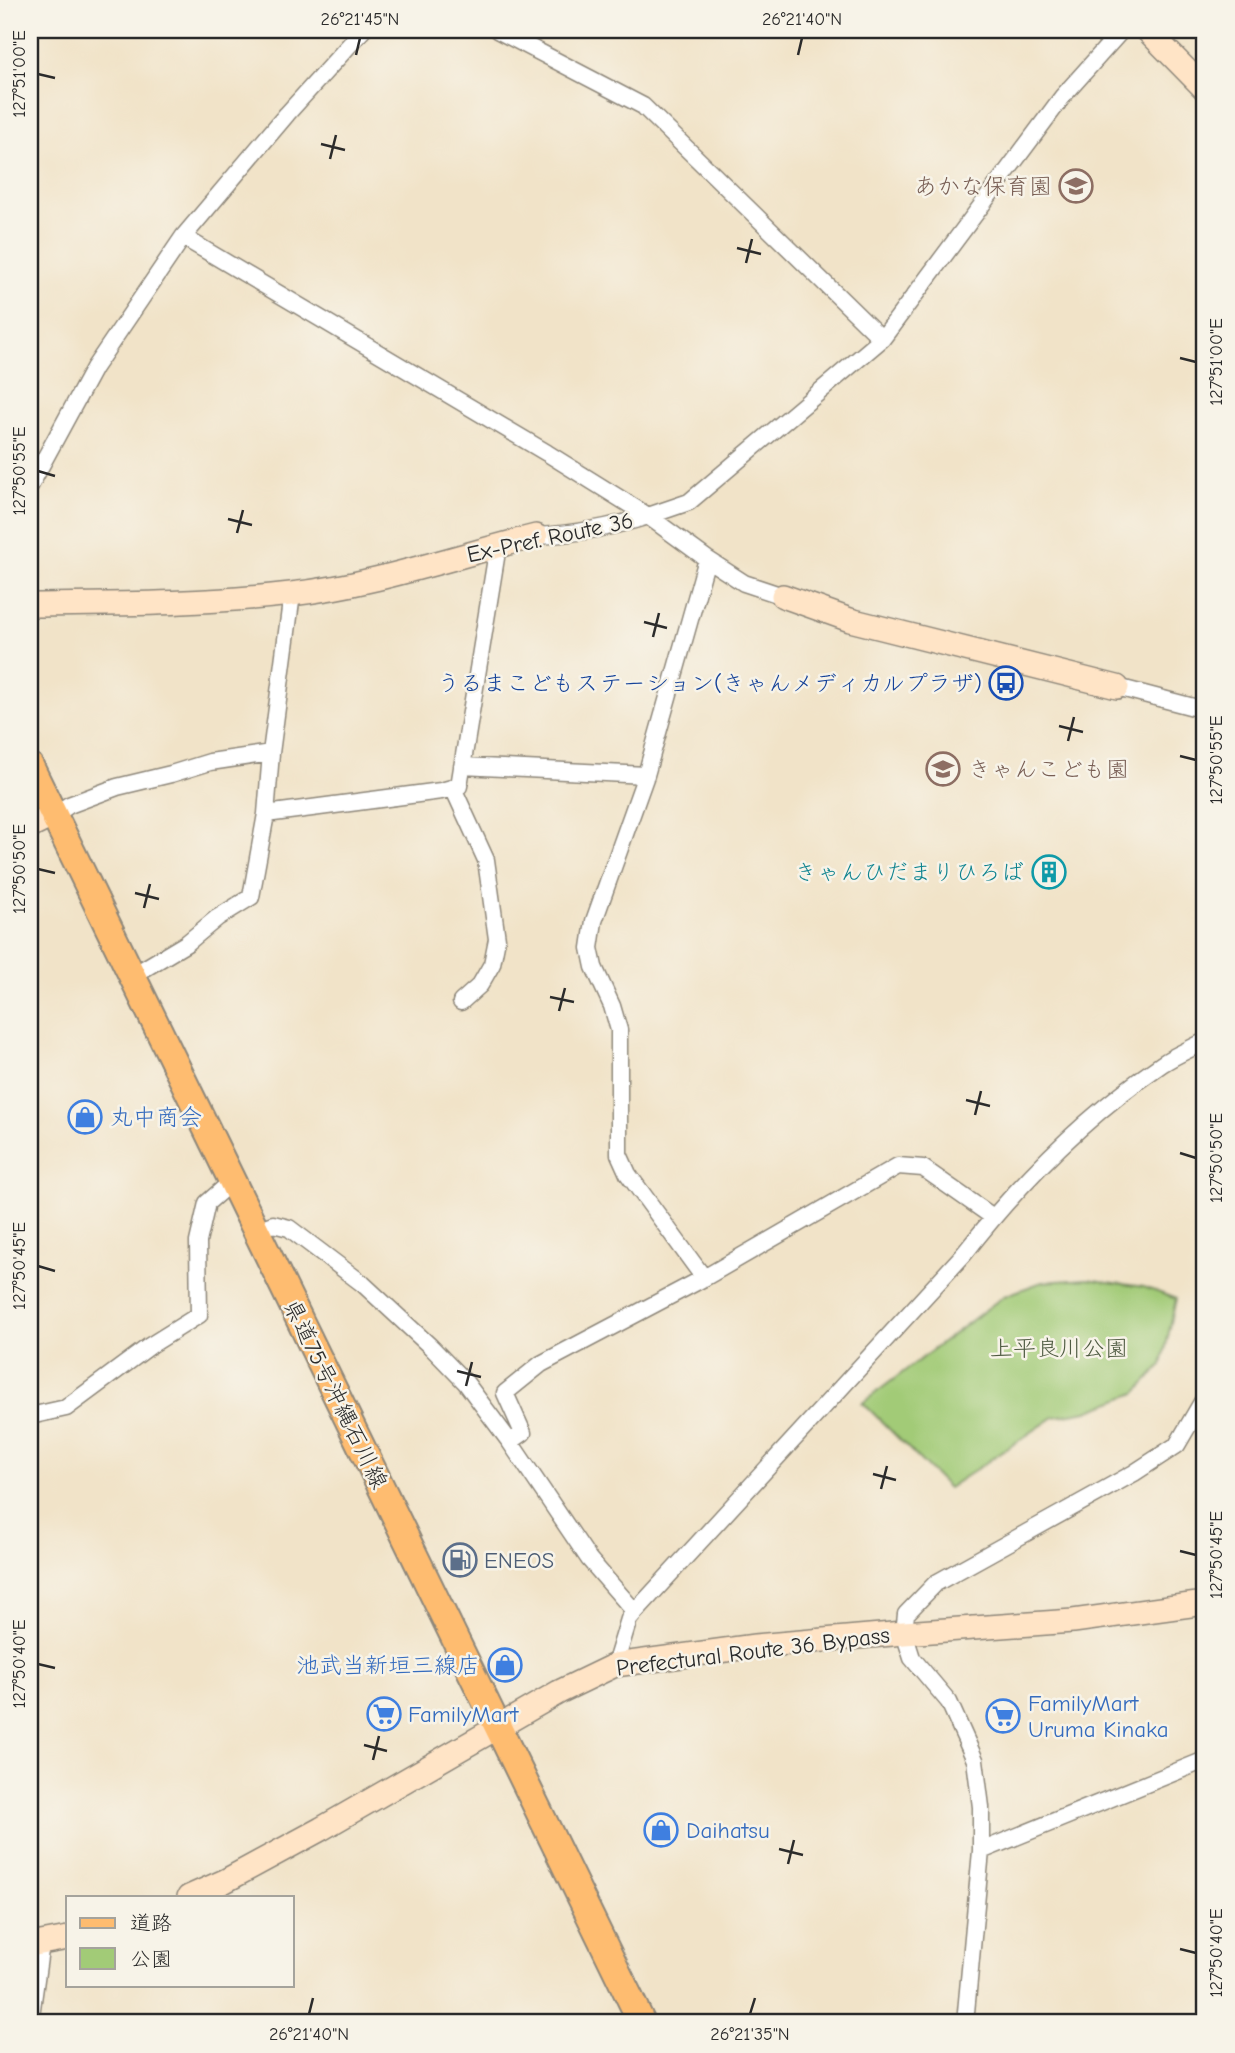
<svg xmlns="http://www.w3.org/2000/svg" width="1235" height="2053" font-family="'Comic Neue','Klee One',sans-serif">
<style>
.green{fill:#a2cb77;stroke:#667b51;stroke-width:2}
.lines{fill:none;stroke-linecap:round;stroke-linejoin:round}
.street-casing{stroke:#8e877a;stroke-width:19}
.secondary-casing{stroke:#8e877a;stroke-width:26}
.primary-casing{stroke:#8e877a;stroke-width:30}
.street{stroke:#fff;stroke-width:16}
.secondary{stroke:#ffe4c6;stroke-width:23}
.primary{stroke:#febc70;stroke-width:26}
.ticks{fill:none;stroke:#2b2b2b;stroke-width:2.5}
.labels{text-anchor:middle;stroke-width:5;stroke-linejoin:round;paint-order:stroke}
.education-label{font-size:23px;fill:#785e54;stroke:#f7f3e8;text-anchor:end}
.street-label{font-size:23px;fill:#2b2b2b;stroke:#f7f3e8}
.transit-label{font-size:23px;fill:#164399;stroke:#f7f3e8;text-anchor:end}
.culture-label{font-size:23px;fill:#0d838f;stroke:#f7f3e8;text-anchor:end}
.shop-label{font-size:23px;fill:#366cbe;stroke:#f7f3e8;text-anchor:start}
.park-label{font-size:23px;fill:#4f5b42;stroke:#f7f3e8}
.service-label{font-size:23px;fill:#4e5e75;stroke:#f7f3e8;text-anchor:start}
.neatline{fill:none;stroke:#2b2b2b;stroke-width:2.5}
.ticks-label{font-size:18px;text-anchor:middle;fill:#2b2b2b}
</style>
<rect width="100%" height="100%" fill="#f7f3e8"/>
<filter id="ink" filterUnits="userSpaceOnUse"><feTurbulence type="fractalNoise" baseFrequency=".0143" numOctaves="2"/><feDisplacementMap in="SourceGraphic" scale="14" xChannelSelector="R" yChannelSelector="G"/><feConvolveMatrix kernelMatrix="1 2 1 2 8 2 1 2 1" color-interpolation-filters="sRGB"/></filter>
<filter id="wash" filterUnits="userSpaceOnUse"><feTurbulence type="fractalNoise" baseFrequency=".00686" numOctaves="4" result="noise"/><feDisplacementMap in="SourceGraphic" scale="28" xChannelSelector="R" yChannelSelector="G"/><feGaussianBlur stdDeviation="1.57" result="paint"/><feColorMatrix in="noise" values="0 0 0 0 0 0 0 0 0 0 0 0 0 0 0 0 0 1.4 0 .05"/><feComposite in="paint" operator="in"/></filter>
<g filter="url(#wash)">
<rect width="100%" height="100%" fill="#f1e3c8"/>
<!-- green -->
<path class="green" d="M 1087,1279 L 1144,1287 L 1176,1299 L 1162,1365 L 1136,1393 L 1087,1411 L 1054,1417 L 948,1488 L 863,1403 L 861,1404 L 1004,1296 L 1042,1282 Z"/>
</g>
<g filter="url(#ink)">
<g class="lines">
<defs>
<path id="street" d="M 497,30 L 643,106 L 882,339
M 183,237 L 547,453 L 648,516 L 689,502 L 882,339 L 1063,96 L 1122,30
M 30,486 L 94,368 L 183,237 L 287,114 L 363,30
M 536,536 C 575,534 610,528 648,516 L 707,559 L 744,583 L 783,596
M 1117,687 L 1205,710
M 462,766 L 646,775
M 453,788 L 486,860 L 497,939 L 492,964 L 480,985 L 461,1002
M 266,814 L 441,791 L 459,786 L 496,558 L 492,546
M 54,815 L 69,805 L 117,787 L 171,774 L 210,762 L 271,753
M 132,976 L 187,943 L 217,918 L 251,897 L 266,814 L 271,753 L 292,594
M 256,1230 L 273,1224 L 289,1228 L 363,1284 L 431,1347 L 466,1383 L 510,1442 L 589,1559 L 635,1612
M 704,1278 L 628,1174 L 619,1154 L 619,1030 L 612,1006 L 594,967 L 590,948 L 594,921 L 646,775 L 707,559
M 30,1416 L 66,1408 L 151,1345 L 199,1315 L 198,1242 L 207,1203 L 231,1182
M 510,1442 L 523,1433 L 505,1393 L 541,1364 L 704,1278 L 898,1166 L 923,1168 L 993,1217
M 615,1665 L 629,1619 L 635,1612 L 964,1254 C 1020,1182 1087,1115 1162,1064 C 1175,1055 1191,1049 1205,1041
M 981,1851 L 1205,1760
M 30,2023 L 41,1943
M 965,2023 L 981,1851 L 981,1807 L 975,1760 L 949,1702 L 912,1658 L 904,1633 L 906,1614 L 936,1583 L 1134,1473 L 1177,1445 L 1205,1397"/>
<path id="secondary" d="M 1147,30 L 1205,89
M 783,596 L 850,620 L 1117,687
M 30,605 C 117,604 205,604 291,594 C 374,585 455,556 536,536
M 30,827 L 54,815
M 189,1897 L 225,1881 L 321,1829 L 559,1692 L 615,1665 L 755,1646 L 904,1633 L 1073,1621 L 1205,1603
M 30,1945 L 68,1938"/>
<path id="primary" d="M 30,766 L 642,2023"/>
</defs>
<!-- street casing -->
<use href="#street" class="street-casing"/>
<!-- secondary casing -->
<use href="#secondary" class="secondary-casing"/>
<!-- primary casing -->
<use href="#primary" class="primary-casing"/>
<!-- street -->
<use href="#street" class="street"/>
<!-- secondary -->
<use href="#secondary" class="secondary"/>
<!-- primary -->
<use href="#primary" class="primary"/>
</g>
</g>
<!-- ticks -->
<path class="ticks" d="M 356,55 L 360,38M 798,55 L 802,38M 38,74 L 55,78M 321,144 L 345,150M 330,159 L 336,135M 737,248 L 761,254M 746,263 L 752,239M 1180,358 L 1196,362M 38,471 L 55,476M 228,519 L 252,525M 237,533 L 243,510M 644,622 L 667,628M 653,637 L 659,613M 1059,726 L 1083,732M 1068,741 L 1074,717M 1180,756 L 1196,760M 38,869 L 55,873M 135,893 L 159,899M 144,908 L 150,884M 550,997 L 574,1002M 559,1011 L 565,988M 966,1100 L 990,1106M 975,1115 L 981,1091M 1180,1153 L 1196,1158M 38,1266 L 55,1271M 457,1371 L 481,1377M 466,1386 L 472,1362M 873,1474 L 896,1480M 881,1489 L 887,1466M 1180,1551 L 1196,1555M 38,1664 L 55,1668M 364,1745 L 387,1751M 373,1760 L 379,1736M 779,1849 L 803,1855M 788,1864 L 794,1840M 1180,1949 L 1196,1953M 309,2014 L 313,1998M 750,2014 L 755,1998"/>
<!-- icons -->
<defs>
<symbol id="school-ring" viewBox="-11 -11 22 22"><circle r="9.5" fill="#f7f3e8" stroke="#8d6e63" stroke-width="1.5"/><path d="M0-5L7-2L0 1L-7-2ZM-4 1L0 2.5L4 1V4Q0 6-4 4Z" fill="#8d6e63"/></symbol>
<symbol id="bus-ring" viewBox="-11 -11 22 22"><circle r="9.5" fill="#f7f3e8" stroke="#1a4fb4" stroke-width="1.5"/><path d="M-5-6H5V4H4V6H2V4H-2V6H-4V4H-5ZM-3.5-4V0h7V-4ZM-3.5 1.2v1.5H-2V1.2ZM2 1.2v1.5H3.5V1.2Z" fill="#1a4fb4"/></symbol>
<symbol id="building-ring" viewBox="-11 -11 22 22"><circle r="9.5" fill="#f7f3e8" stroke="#0f9aa8" stroke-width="1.5"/><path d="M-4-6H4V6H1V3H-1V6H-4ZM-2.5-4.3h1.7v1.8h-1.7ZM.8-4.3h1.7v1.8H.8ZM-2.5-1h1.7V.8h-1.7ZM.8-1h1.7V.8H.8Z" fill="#0f9aa8"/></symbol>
<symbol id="shop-ring" viewBox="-11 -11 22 22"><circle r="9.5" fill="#f7f3e8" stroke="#3f7fe0" stroke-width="1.5"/><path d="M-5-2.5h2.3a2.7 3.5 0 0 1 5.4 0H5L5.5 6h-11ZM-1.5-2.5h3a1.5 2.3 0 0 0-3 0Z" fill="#3f7fe0"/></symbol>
<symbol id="fuel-ring" viewBox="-11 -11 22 22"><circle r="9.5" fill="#f7f3e8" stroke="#5c6f8a" stroke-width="1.5"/><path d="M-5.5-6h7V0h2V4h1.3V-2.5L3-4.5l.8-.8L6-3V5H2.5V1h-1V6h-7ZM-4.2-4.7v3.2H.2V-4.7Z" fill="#5c6f8a"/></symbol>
<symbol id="supermarket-ring" viewBox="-11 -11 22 22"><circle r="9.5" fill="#f7f3e8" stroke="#3f7fe0" stroke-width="1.5"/><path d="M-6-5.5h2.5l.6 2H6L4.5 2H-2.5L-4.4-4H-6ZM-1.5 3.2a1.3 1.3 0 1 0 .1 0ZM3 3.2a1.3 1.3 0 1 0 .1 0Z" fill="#3f7fe0"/></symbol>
</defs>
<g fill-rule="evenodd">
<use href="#school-ring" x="1057" y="167" width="38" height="38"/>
<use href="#bus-ring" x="987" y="664" width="38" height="38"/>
<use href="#school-ring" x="924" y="750" width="38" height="38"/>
<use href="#building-ring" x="1030" y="853" width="38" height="38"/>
<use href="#shop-ring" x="66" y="1098" width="38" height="38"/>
<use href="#fuel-ring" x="441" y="1541" width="38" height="38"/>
<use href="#shop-ring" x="486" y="1646" width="38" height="38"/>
<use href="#supermarket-ring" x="365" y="1695" width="38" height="38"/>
<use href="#supermarket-ring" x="984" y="1697" width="38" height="38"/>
<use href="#shop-ring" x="642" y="1811" width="38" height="38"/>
</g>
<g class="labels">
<!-- education labels -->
<g class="education-label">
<text x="1052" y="194">あかな保育園</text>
<text x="968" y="777" text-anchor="start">きゃんこども園</text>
</g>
<!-- street labels -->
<g class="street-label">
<text transform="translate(550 537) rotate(-12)" y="8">Ex-Pref. Route 36</text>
<text transform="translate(336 1394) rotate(64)" y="8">県道75号沖縄石川線</text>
<text transform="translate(753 1651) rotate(-7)" y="8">Prefectural Route 36 Bypass</text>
</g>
<!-- transit labels -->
<g class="transit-label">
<text x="982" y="691">うるまこどもステーション(きゃんメディカルプラザ)</text>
</g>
<!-- culture labels -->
<g class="culture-label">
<text x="1024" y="880">きゃんひだまりひろば</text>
</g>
<!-- shop labels -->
<g class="shop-label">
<text x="110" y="1125">丸中商会</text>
<text x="480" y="1673" text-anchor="end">池武当新垣三線店</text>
<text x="1028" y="1711">FamilyMart<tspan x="1028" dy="26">Uruma Kinaka</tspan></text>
<text x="408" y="1722">FamilyMart</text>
<text x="686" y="1838">Daihatsu</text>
</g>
<!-- park labels -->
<g class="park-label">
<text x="1059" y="1356">上平良川公園</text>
</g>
<!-- service labels -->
<g class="service-label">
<text x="484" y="1568">ENEOS</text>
</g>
</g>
<!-- margin -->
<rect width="1235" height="2053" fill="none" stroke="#f7f3e8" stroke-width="77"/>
<!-- legend -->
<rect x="66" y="1896" width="228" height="91" fill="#f7f3e8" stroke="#a5a39c" stroke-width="2"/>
<rect x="80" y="1918" width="35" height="10" fill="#febc70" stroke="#a5a39c" stroke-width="2"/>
<text x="130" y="1930" font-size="21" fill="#2b2b2b">道路</text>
<rect x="80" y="1948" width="35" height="21" fill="#a2cb77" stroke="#a5a39c" stroke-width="2"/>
<text x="130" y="1966" font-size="21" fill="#2b2b2b">公園</text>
<rect x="38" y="38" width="1158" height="1976" class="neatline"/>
<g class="ticks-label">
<text x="360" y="25">26°21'45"N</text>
<text x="802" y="25">26°21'40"N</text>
<text transform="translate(19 74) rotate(-90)" y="6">127°51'00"E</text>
<text transform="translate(1216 362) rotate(-90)" y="6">127°51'00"E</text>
<text transform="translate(19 471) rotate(-90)" y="6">127°50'55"E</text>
<text transform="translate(1216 760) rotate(-90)" y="6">127°50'55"E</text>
<text transform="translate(19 869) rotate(-90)" y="6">127°50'50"E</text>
<text transform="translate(1216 1158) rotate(-90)" y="6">127°50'50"E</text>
<text transform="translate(19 1266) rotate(-90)" y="6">127°50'45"E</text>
<text transform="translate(1216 1555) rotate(-90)" y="6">127°50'45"E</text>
<text transform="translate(19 1664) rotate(-90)" y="6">127°50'40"E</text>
<text transform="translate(1216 1953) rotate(-90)" y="6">127°50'40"E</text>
<text x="309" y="2040">26°21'40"N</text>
<text x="750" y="2040">26°21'35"N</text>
</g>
</svg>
